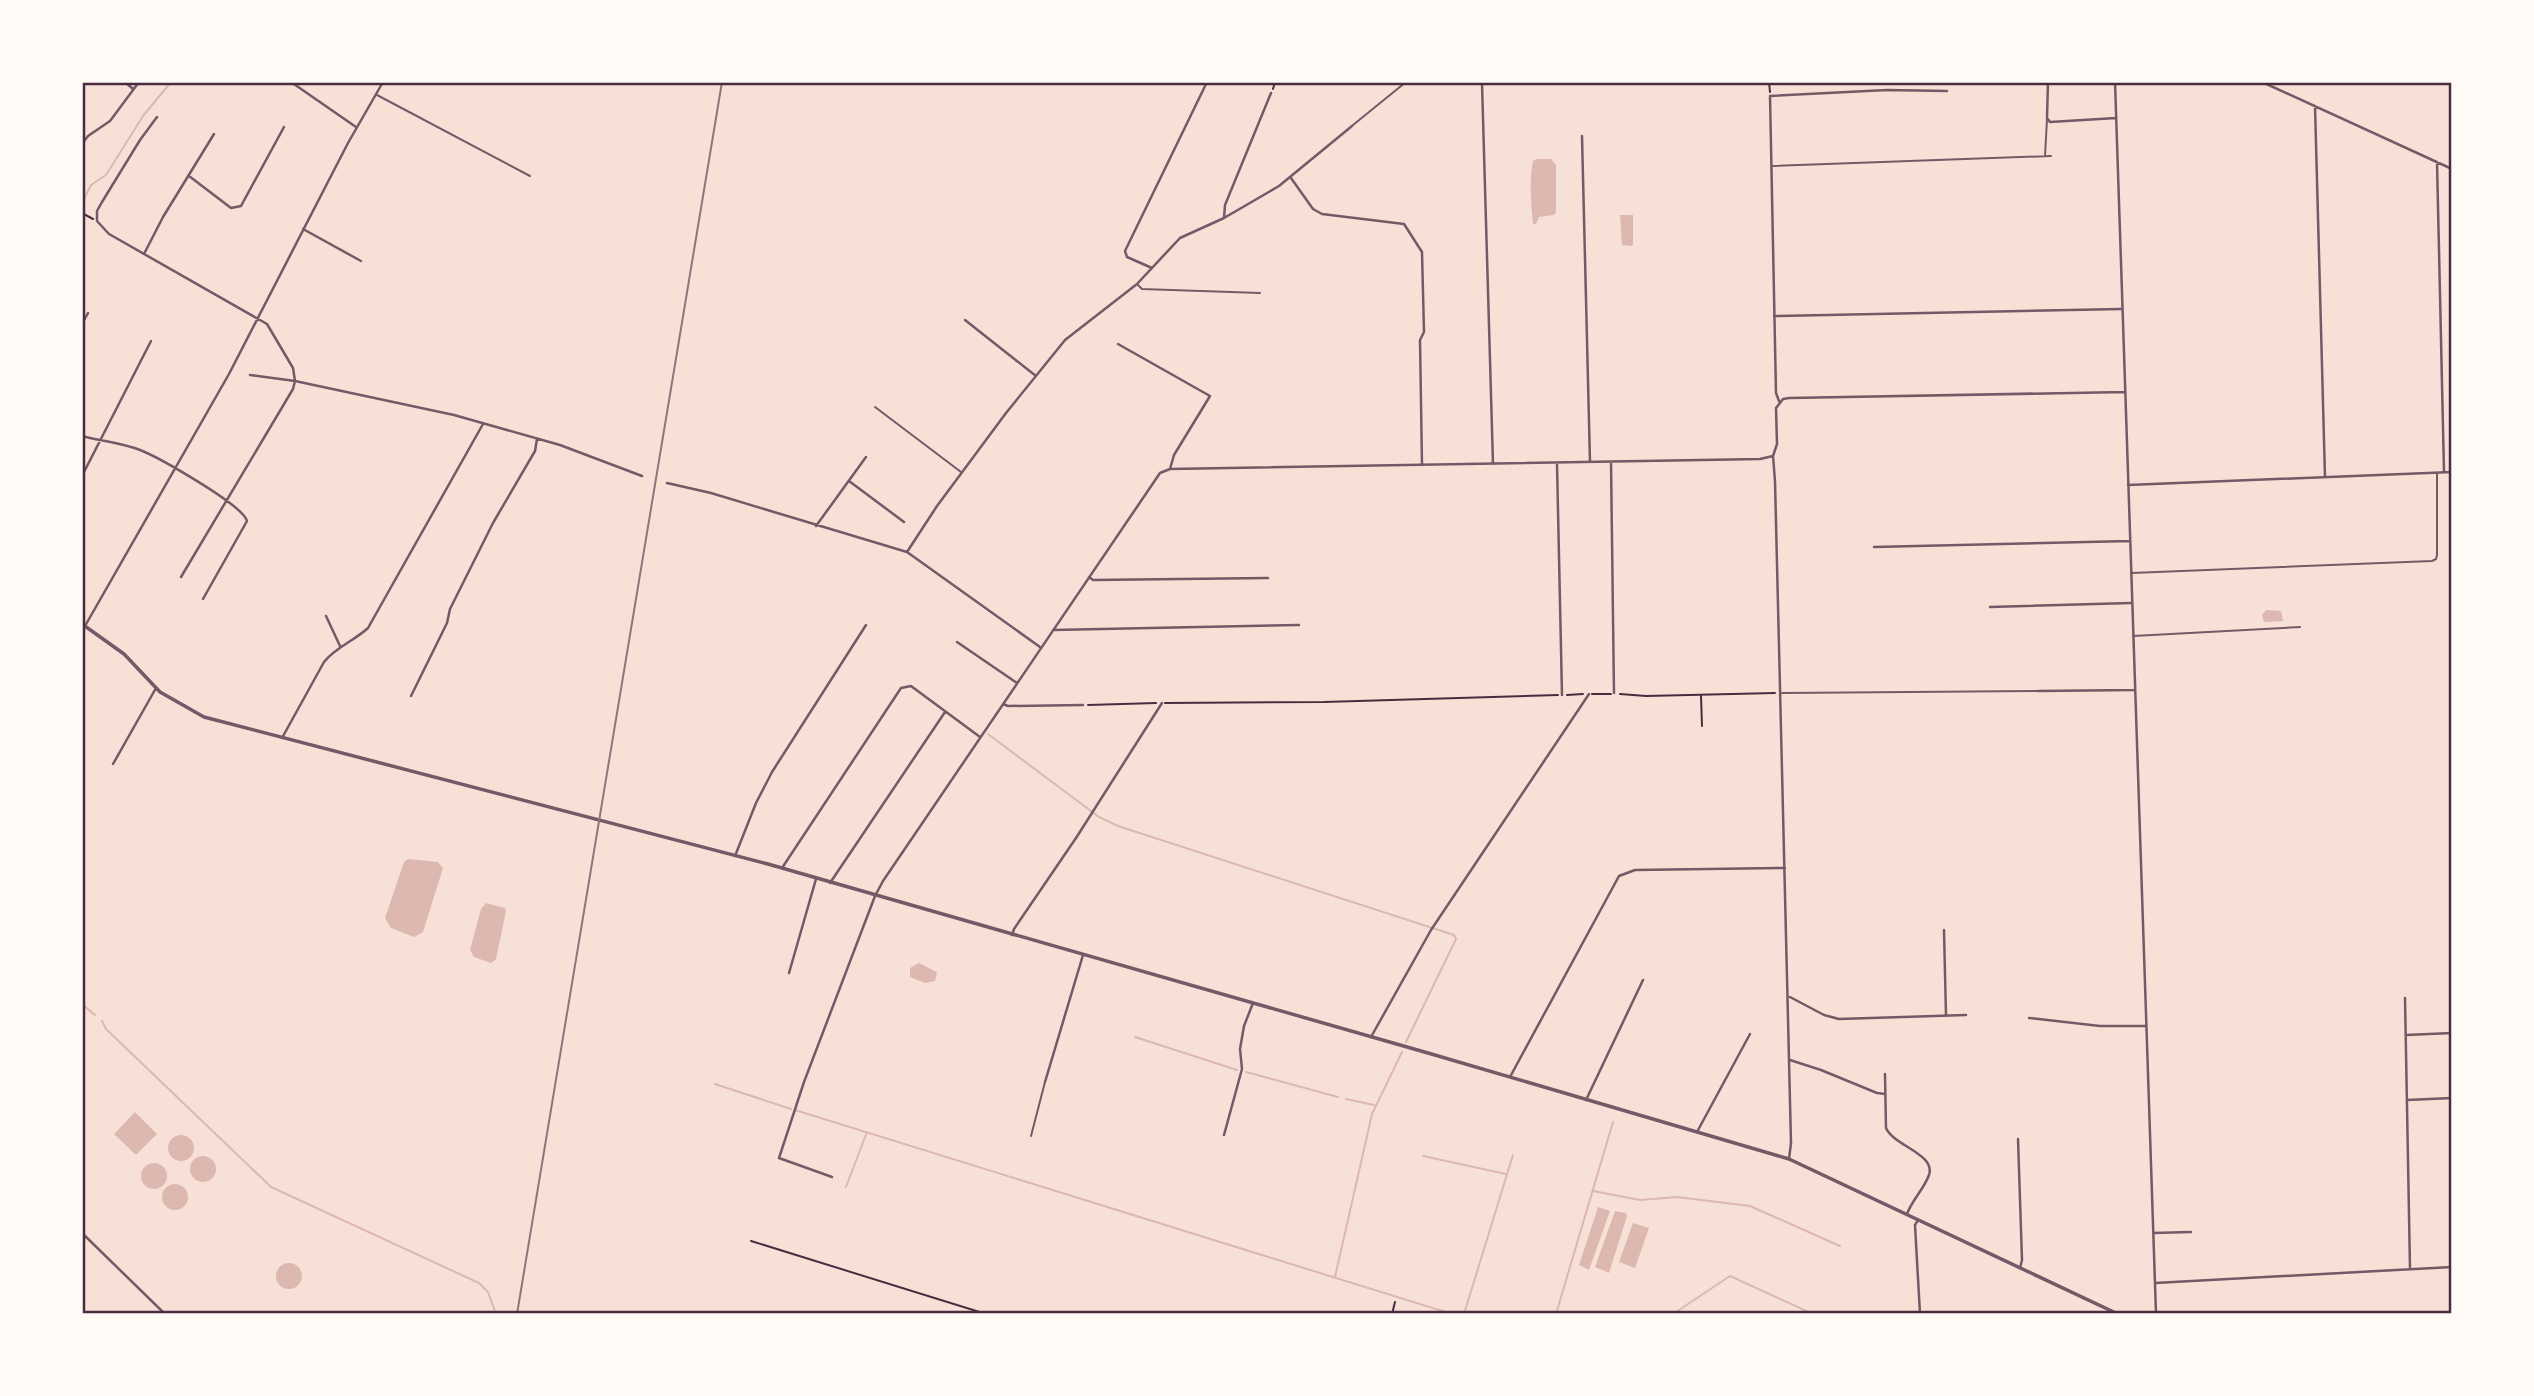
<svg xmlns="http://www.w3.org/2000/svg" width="2534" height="1396" font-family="Overpass,sans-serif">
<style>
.water{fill:#dcb8b0}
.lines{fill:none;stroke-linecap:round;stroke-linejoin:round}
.stream{stroke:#dcb8b0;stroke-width:2}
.path{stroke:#4a2c40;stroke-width:2}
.service{stroke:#755966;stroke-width:2}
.minor{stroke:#755966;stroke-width:2.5}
.tertiary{stroke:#755966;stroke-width:3.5}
.rail{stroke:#8f747c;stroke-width:2}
.neatline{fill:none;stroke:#4a2c40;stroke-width:2.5}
</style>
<rect width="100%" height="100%" fill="#f7e1d7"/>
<!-- water -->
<path class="water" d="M 1537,159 L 1551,159 L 1556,165 L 1556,212 L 1554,215 L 1539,217 L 1536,224 L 1533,224 C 1531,204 1529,180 1533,161 Z
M 1620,215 L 1633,215 L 1633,245 L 1631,246 L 1622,245 Z
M 2266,610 L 2281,611 L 2283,621 L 2264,622 L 2262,615 Z
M 408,859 L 438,862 L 443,868 L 423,932 L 414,937 L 391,928 L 385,918 L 404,862 Z
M 486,903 L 505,908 L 506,911 L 496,959 L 491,963 L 474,957 L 470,950 L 481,909 Z
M 919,963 L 937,972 L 935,981 L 925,983 L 910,977 L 910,968 Z
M 135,1112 L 157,1134 L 136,1155 L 114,1134 Z
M168 1148a13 13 0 1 1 26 0a13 13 0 1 1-26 0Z
M190 1169a13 13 0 1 1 26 0a13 13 0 1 1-26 0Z
M141 1176a13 13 0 1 1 26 0a13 13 0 1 1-26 0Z
M162 1197a13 13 0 1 1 26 0a13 13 0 1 1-26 0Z
M 1598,1207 L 1610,1211 L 1589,1270 L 1579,1265 Z
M 1615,1211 L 1626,1213 L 1627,1216 L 1609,1273 L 1595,1267 Z
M 1633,1223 L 1649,1228 L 1635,1268 L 1619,1262 Z
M276 1276a13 13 0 1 1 26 0a13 13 0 1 1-26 0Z"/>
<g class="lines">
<!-- stream -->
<path class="stream" d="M 82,203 L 91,185 L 106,175 L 143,116 L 171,82
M 988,734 L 1099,817 L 1118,826 L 1454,935 L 1456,939 L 1406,1042
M 82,1004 L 95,1015
M 102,1021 L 106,1029 L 271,1187 L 479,1283 L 488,1292 L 496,1314
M 1135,1037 L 1237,1070
M 1246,1072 L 1338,1097
M 715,1084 L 791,1109
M 1346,1099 L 1374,1105
M 795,1110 L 1452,1314
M 1423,1156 L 1506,1174
M 846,1187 L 867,1132
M 1593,1191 L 1640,1200 L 1677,1197 L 1750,1206 L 1840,1246
M 1335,1277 L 1372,1114 L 1402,1052
M 1464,1314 L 1513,1155
M 1556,1314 L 1613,1122
M 1673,1314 L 1730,1276 L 1813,1314"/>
<!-- path -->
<path class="path" d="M 1769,82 L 1770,92
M 1273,89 L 1275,82
M 82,213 L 93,219
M 1592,694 L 1611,694
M 1620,694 L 1646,696 L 1775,693
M 1567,695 L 1583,694
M 1701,696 L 1702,726
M 1165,703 L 1324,702 L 1558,695
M 1088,705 L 1156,703
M 751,1241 L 986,1314
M 1392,1314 L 1395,1302"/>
<!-- service -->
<path class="service" d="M 377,95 L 530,176
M 1353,125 L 1406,82
M 2045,156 L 2047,119
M 1773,166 L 2051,156
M 1138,285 L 1142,289 L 1260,293
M 875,407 L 961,472
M 2132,573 L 2432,561 L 2436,559 L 2437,555 L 2437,474
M 2133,636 L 2300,627
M 1782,693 L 2038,691
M 1031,1136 L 1045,1082"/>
<!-- minor -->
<path class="minor" d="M 125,82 L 133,89
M 291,82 L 356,127
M 2048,82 L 2047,118 L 2050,122 L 2116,118
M 2115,82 L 2156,1314
M 2262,82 L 2452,169
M 1482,83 L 1493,464
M 2315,106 L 2325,477
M 157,117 L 140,140 L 102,202 L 97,211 L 97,221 L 109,234 L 267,324 L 293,368 L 295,381 L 454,415 L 560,445 L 642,476
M 1582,136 L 1590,462
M 82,144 L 88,136 L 110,121 L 139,82
M 2437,162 L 2444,472
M 189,176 L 231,208 L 241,206 L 284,127
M 1291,178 L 1313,209 L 1322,214 L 1404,224 L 1422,252 L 1424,332 L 1420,340 L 1422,465
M 1224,218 L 1225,205 L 1271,93
M 303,229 L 361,261
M 144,254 L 163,217 L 214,134
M 1152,268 L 1127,257 L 1125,251 L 1207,82
M 1774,316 L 2121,309
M 965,320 L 1036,376
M 82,324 L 88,313
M 1118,344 L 1210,396 L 1174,455 L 1170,469
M 1779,401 L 1776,393 L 1770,96 L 1887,90 L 1947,91
M 82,436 C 101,441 122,443 140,450 C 158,457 243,505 247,521 L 203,599
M 1611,462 L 1614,693
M 1557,464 L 1562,695
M 82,476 L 151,341
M 849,481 L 904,522
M 667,483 L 711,493 L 907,552 L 1040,647
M 2128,485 L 2452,472
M 816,526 L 866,457
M 1874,547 L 2130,541
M 907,552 L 937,506 L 1006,413 L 1065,340 L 1137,284 L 1180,238 L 1224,218 L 1279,186 L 1352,126
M 181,577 L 293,389 L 295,381 L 250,375
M 1089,577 L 1093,580 L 1268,578
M 1990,607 L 2131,603
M 326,616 L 340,646
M 85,626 L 229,374 L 348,143 L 383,82
M 1053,630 L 1299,625
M 957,642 L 1017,683
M 2038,691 L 2134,690
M 411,696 L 447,623 L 450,609 L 493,523 L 535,451 L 537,439
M 1003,704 L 1008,706 L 1083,705
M 282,738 L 324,662 C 336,647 354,641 368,628 L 483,424
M 113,764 L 156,688
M 735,856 L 756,803 L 772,772 L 866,625
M 782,868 L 901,688 L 911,686 L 980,737
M 830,883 L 945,712
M 1944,930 L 1946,1016
M 1012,935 L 1014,929 L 1076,838 L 1162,703
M 789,973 L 816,879
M 1790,997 L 1824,1015 L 1839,1019 L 1966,1015
M 2405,998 L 2410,1268
M 2029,1018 L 2100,1026 L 2145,1026
M 2406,1035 L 2452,1033
M 1371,1037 L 1431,930 L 1589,694
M 1790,1060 L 1821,1070 L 1877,1093 L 1885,1094
M 1885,1074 L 1886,1128 C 1894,1146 1936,1154 1929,1175 C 1924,1189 1912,1200 1907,1214
M 1510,1077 L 1619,876 L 1635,870 L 1785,868
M 1045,1082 L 1083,955
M 1586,1100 L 1643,980
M 2407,1100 L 2452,1098
M 1697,1132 L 1750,1034
M 1224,1135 L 1242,1069 L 1240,1049 L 1244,1026 L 1253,1003
M 2018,1139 L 2022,1260 L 2020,1268
M 1789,1159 L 1791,1143 L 1775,481 L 1773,456 L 1777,444 L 1776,408 L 1783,399 L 1789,398 L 2125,392
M 832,1177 L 779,1158 L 804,1082 L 875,896 L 883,881 L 1160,473 L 1170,469 L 1760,459 L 1773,456
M 1918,1220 L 1915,1225 L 1920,1314
M 82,1233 L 165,1314
M 2153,1233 L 2191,1232
M 2155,1283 L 2452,1267"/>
<!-- tertiary -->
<path class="tertiary" d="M 82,624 L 124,654 L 160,692 L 204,717 L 768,864 L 1428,1053 L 1789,1159 L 2118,1314"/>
<!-- rail -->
<path class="rail" d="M 517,1314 L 722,82"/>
</g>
<!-- border -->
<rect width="2534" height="1396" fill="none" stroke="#fffaf5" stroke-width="168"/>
<rect x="84" y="84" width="2366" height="1228" class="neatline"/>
</svg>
